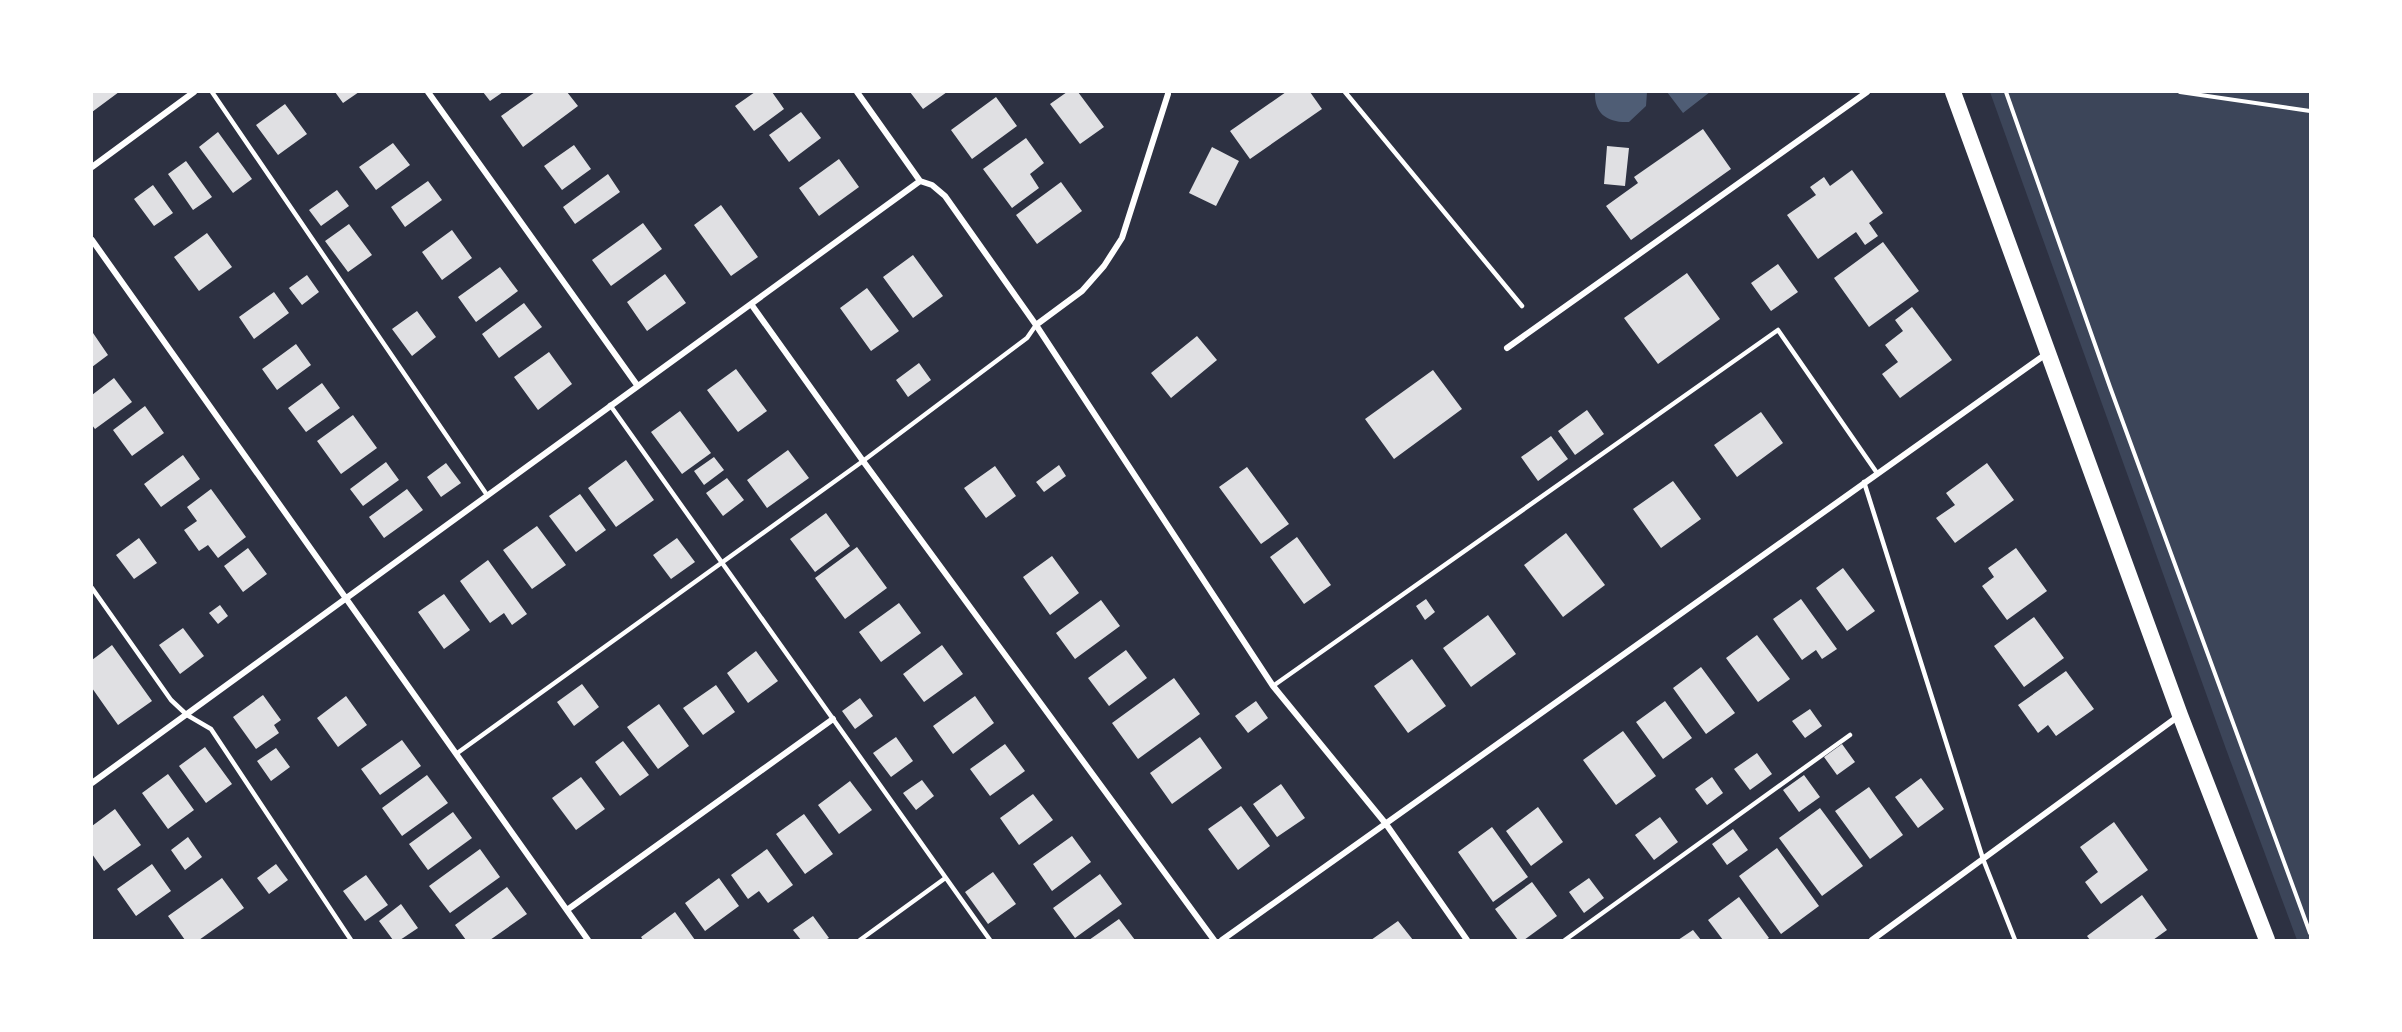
<svg xmlns="http://www.w3.org/2000/svg" width="2402" height="1032" font-family="'Noto Sans',sans-serif">
<style>
.green{fill:#3c4559}
.water{fill:#4f5d75}
.building{fill:#e0e0e3}
.lines{fill:none;stroke-linecap:round;stroke-linejoin:round}
.path{stroke:#fff;stroke-width:4}
.service{stroke:#fff;stroke-width:4.5}
.minor{stroke:#fff;stroke-width:6}
.trunk{stroke:#fff;stroke-width:16}
</style>
<rect width="100%" height="100%" fill="#2d3142"/>
<!-- green -->
<path class="green" d="M 1990,92 L 2310,92 L 2310,940 L 2297,940 L 2226,749 Z"/>
<!-- water -->
<path class="water" d="M 1595,92 L 1647,92 L 1646,106 L 1629,122 C 1608,123 1594,114 1595,92 Z
M 1667,92 L 1710,92 L 1683,113 Z"/>
<!-- building -->
<path class="building" d="M 92,92 L 119,92 L 92,112 Z
M 335,92 L 359,92 L 343,103 Z
M 483,92 L 503,92 L 490,101 Z
M 535,92 L 567,92 L 578,106 L 523,147 L 501,116 Z
M 755,92 L 772,92 L 784,109 L 754,131 L 735,106 Z
M 910,92 L 947,92 L 923,109 Z
M 1067,92 L 1078,92 L 1104,127 L 1080,144 L 1050,104 Z
M 1286,92 L 1310,92 L 1322,109 L 1250,159 L 1230,131 Z
M 996,97 L 1017,126 L 972,159 L 951,130 Z
M 285,104 L 307,134 L 278,155 L 256,125 Z
M 801,112 L 821,138 L 789,162 L 769,135 Z
M 1703,129 L 1731,169 L 1631,240 L 1606,206 L 1638,183 L 1634,177 Z
M 218,132 L 252,179 L 233,193 L 199,147 Z
M 1026,138 L 1044,163 L 1030,174 L 1039,188 L 1012,208 L 983,169 Z
M 393,143 L 410,165 L 376,190 L 359,167 Z
M 574,145 L 591,169 L 562,190 L 544,166 Z
M 1607,146 L 1629,148 L 1625,186 L 1604,184 Z
M 1212,147 L 1239,161 L 1216,206 L 1189,193 Z
M 839,159 L 859,187 L 819,216 L 799,188 Z
M 186,161 L 212,197 L 193,210 L 168,174 Z
M 1852,170 L 1883,213 L 1869,223 L 1878,236 L 1865,245 L 1856,232 L 1818,259 L 1787,215 L 1816,195 L 1810,187 L 1824,177 L 1830,186 Z
M 608,174 L 620,192 L 575,224 L 563,207 Z
M 428,181 L 442,200 L 405,227 L 391,207 Z
M 1061,182 L 1082,211 L 1037,244 L 1016,215 Z
M 153,185 L 173,213 L 154,226 L 134,199 Z
M 337,190 L 349,206 L 321,226 L 309,210 Z
M 721,205 L 758,257 L 731,276 L 694,225 Z
M 643,223 L 662,249 L 611,286 L 592,260 Z
M 349,224 L 372,255 L 348,272 L 325,241 Z
M 452,230 L 472,258 L 442,280 L 422,252 Z
M 207,233 L 232,267 L 199,291 L 174,257 Z
M 1883,242 L 1919,291 L 1869,327 L 1834,278 Z
M 913,255 L 943,296 L 913,318 L 883,277 Z
M 1778,264 L 1798,292 L 1771,311 L 1751,283 Z
M 500,267 L 518,291 L 476,322 L 458,297 Z
M 1687,273 L 1720,319 L 1658,364 L 1624,318 Z
M 665,274 L 686,303 L 647,331 L 627,302 Z
M 307,275 L 319,292 L 302,305 L 289,288 Z
M 867,288 L 899,331 L 871,351 L 840,308 Z
M 274,292 L 289,313 L 254,339 L 239,317 Z
M 524,303 L 542,327 L 499,358 L 482,334 Z
M 1912,307 L 1952,360 L 1900,398 L 1882,374 L 1898,362 L 1885,345 L 1903,331 L 1895,320 Z
M 417,311 L 436,337 L 412,356 L 392,329 Z
M 93,333 L 108,355 L 92,367 L 92,334 Z
M 1197,336 L 1217,360 L 1171,398 L 1151,373 Z
M 296,344 L 311,365 L 277,390 L 262,369 Z
M 549,352 L 572,384 L 538,410 L 514,377 Z
M 919,363 L 931,380 L 908,397 L 896,380 Z
M 736,369 L 767,411 L 738,432 L 707,390 Z
M 1433,370 L 1462,409 L 1394,459 L 1365,419 Z
M 114,378 L 132,402 L 95,429 L 92,425 L 92,395 Z
M 322,383 L 340,408 L 306,432 L 288,408 Z
M 145,406 L 164,433 L 132,456 L 113,430 Z
M 1587,410 L 1604,434 L 1575,455 L 1558,431 Z
M 680,411 L 711,453 L 682,474 L 651,432 Z
M 1761,412 L 1783,443 L 1737,477 L 1714,445 Z
M 353,415 L 377,448 L 341,474 L 317,441 Z
M 1551,436 L 1568,459 L 1538,481 L 1521,457 Z
M 788,450 L 809,478 L 767,508 L 747,480 Z
M 183,455 L 200,479 L 161,507 L 144,484 Z
M 714,457 L 724,470 L 704,485 L 694,471 Z
M 626,460 L 654,500 L 616,527 L 588,488 Z
M 386,462 L 399,480 L 363,506 L 350,489 Z
M 446,463 L 461,483 L 441,497 L 427,477 Z
M 1987,463 L 2014,500 L 1955,543 L 1936,518 L 1955,505 L 1946,493 Z
M 1059,465 L 1066,476 L 1044,492 L 1036,482 Z
M 995,466 L 1016,496 L 986,518 L 964,488 Z
M 1247,467 L 1289,524 L 1261,544 L 1219,487 Z
M 727,478 L 744,500 L 723,516 L 706,493 Z
M 1673,481 L 1701,519 L 1661,548 L 1633,509 Z
M 211,489 L 246,537 L 218,558 L 208,545 L 199,551 L 184,530 L 197,521 L 187,507 Z
M 407,489 L 423,510 L 384,538 L 369,517 Z
M 580,494 L 606,530 L 576,552 L 549,516 Z
M 826,513 L 850,546 L 815,572 L 790,539 Z
M 537,526 L 566,565 L 532,589 L 503,550 Z
M 1566,533 L 1605,585 L 1563,617 L 1524,565 Z
M 1297,537 L 1331,585 L 1304,604 L 1270,557 Z
M 139,538 L 157,563 L 134,579 L 116,555 Z
M 677,538 L 695,562 L 671,579 L 653,555 Z
M 857,547 L 887,588 L 845,619 L 815,578 Z
M 248,548 L 267,574 L 243,592 L 224,566 Z
M 2016,548 L 2047,591 L 2007,620 L 1982,586 L 1994,577 L 1988,568 Z
M 1052,556 L 1079,593 L 1050,615 L 1023,577 Z
M 488,560 L 527,614 L 512,625 L 504,613 L 490,623 L 460,581 Z
M 1843,568 L 1875,611 L 1847,631 L 1816,588 Z
M 444,594 L 470,630 L 444,649 L 418,612 Z
M 1426,599 L 1435,612 L 1425,620 L 1416,606 Z
M 1801,599 L 1837,649 L 1822,659 L 1816,650 L 1802,660 L 1773,619 Z
M 1101,600 L 1120,626 L 1075,659 L 1056,633 Z
M 899,603 L 921,633 L 881,662 L 859,632 Z
M 220,605 L 228,616 L 218,624 L 209,613 Z
M 1488,615 L 1516,654 L 1471,687 L 1443,648 Z
M 2034,617 L 2064,658 L 2024,687 L 1994,646 Z
M 183,628 L 204,656 L 180,674 L 159,645 Z
M 1757,635 L 1790,679 L 1758,702 L 1726,658 Z
M 112,645 L 152,701 L 118,725 L 92,688 L 92,660 Z
M 942,645 L 963,674 L 924,702 L 903,674 Z
M 1126,650 L 1147,678 L 1109,706 L 1088,678 Z
M 756,651 L 778,681 L 748,703 L 727,673 Z
M 1412,659 L 1446,706 L 1408,733 L 1374,686 Z
M 1701,667 L 1735,713 L 1706,734 L 1673,688 Z
M 2066,671 L 2094,709 L 2056,736 L 2048,725 L 2038,733 L 2018,705 Z
M 1174,678 L 1200,714 L 1138,759 L 1112,723 Z
M 582,684 L 599,707 L 574,726 L 557,702 Z
M 716,685 L 735,712 L 703,735 L 683,708 Z
M 263,695 L 281,720 L 274,725 L 279,733 L 256,749 L 233,717 Z
M 346,696 L 367,725 L 338,747 L 317,718 Z
M 975,696 L 994,723 L 953,754 L 933,726 Z
M 860,698 L 873,716 L 855,729 L 842,711 Z
M 1256,701 L 1268,718 L 1248,733 L 1235,716 Z
M 1665,701 L 1692,738 L 1663,759 L 1636,722 Z
M 659,704 L 689,746 L 658,769 L 627,727 Z
M 1810,709 L 1822,726 L 1805,738 L 1792,721 Z
M 1623,731 L 1656,776 L 1616,805 L 1583,760 Z
M 896,737 L 913,761 L 891,777 L 873,753 Z
M 1200,737 L 1222,768 L 1172,804 L 1150,773 Z
M 402,740 L 421,766 L 380,795 L 361,769 Z
M 623,741 L 649,775 L 620,796 L 595,762 Z
M 1005,744 L 1025,771 L 990,796 L 970,769 Z
M 1842,744 L 1855,762 L 1837,775 L 1824,757 Z
M 205,747 L 232,784 L 206,803 L 179,766 Z
M 276,748 L 290,767 L 271,781 L 257,761 Z
M 1757,753 L 1772,774 L 1750,790 L 1734,769 Z
M 168,774 L 194,810 L 168,829 L 142,793 Z
M 427,775 L 448,803 L 402,836 L 382,808 Z
M 1804,775 L 1820,797 L 1799,812 L 1783,790 Z
M 581,777 L 605,809 L 576,830 L 552,798 Z
M 1712,777 L 1723,793 L 1707,805 L 1695,789 Z
M 1921,778 L 1944,809 L 1918,828 L 1895,797 Z
M 922,780 L 934,796 L 916,810 L 903,793 Z
M 850,781 L 872,810 L 839,834 L 818,805 Z
M 1281,784 L 1305,818 L 1277,837 L 1253,804 Z
M 1869,787 L 1903,835 L 1870,859 L 1835,811 Z
M 1033,794 L 1053,820 L 1019,845 L 1000,818 Z
M 1241,806 L 1270,846 L 1238,870 L 1208,829 Z
M 1538,807 L 1563,842 L 1531,866 L 1506,831 Z
M 1820,808 L 1863,866 L 1822,896 L 1779,838 Z
M 115,809 L 141,845 L 104,871 L 92,854 L 92,826 Z
M 453,812 L 472,838 L 428,870 L 409,844 Z
M 804,814 L 833,854 L 805,874 L 776,834 Z
M 1660,817 L 1678,842 L 1654,860 L 1635,835 Z
M 2114,822 L 2148,870 L 2101,904 L 2085,882 L 2098,872 L 2080,847 Z
M 1492,827 L 1528,877 L 1493,902 L 1458,852 Z
M 1733,829 L 1748,850 L 1727,865 L 1712,844 Z
M 1072,836 L 1091,862 L 1052,891 L 1033,864 Z
M 188,837 L 202,857 L 185,870 L 171,850 Z
M 1777,848 L 1819,906 L 1781,934 L 1739,876 Z
M 480,849 L 500,877 L 450,913 L 429,886 Z
M 767,849 L 793,885 L 768,903 L 759,891 L 748,899 L 731,875 Z
M 152,864 L 171,891 L 136,916 L 117,889 Z
M 276,864 L 288,880 L 269,894 L 257,878 Z
M 993,872 L 1016,904 L 988,924 L 965,892 Z
M 1100,874 L 1122,904 L 1075,938 L 1053,908 Z
M 366,875 L 388,905 L 365,921 L 343,891 Z
M 222,878 L 244,908 L 199,940 L 185,940 L 168,916 Z
M 719,878 L 739,906 L 705,931 L 685,903 Z
M 1589,878 L 1604,898 L 1584,913 L 1569,892 Z
M 1532,882 L 1557,916 L 1524,940 L 1518,940 L 1495,909 Z
M 507,887 L 527,914 L 490,940 L 466,940 L 455,925 Z
M 2142,895 L 2167,930 L 2153,940 L 2090,940 L 2087,936 Z
M 1739,897 L 1769,938 L 1766,940 L 1723,940 L 1708,920 Z
M 401,904 L 418,928 L 400,940 L 393,940 L 379,921 Z
M 675,912 L 695,940 L 643,940 L 641,937 Z
M 813,916 L 829,938 L 825,940 L 801,940 L 793,930 Z
M 1119,919 L 1135,940 L 1089,940 Z
M 1398,921 L 1413,940 L 1371,940 Z
M 1693,930 L 1701,940 L 1678,940 Z"/>
<g class="lines">
<!-- path -->
<path class="path" d="M 2006,92 L 2110,387 L 2310,933
M 2180,92 L 2310,111"/>
<!-- service -->
<path class="service" d="M 212,92 L 487,495
M 1345,92 L 1522,306
M 610,405 L 990,940
M 1864,482 L 1983,859 L 2015,940
M 92,588 L 171,700 L 187,715 L 211,729 L 351,940
M 1273,686 L 1778,330 L 1877,473
M 456,754 L 863,461 L 1027,338 L 1036,325
M 860,940 L 944,879
M 1565,940 L 1850,735"/>
<!-- minor -->
<path class="minor" d="M 428,92 L 637,385
M 857,92 L 920,181 L 932,185 L 945,196 L 1036,325 L 1273,686 L 1386,824 L 1467,940
M 92,167 L 194,92
M 92,240 L 588,940
M 751,304 L 863,461 L 1214,940
M 1036,325 L 1082,291 L 1104,266 L 1122,238 L 1168,94
M 1507,348 L 1867,92
M 92,783 L 920,181
M 567,910 L 833,719
M 1222,940 L 2046,354
M 1872,940 L 2180,715"/>
<!-- trunk -->
<path class="trunk" d="M 1953,92 L 2180,715 L 2267,940"/>
</g>
<!-- border -->
<rect width="2402" height="1032" fill="none" stroke="#ffffff" stroke-width="186"/>
</svg>
